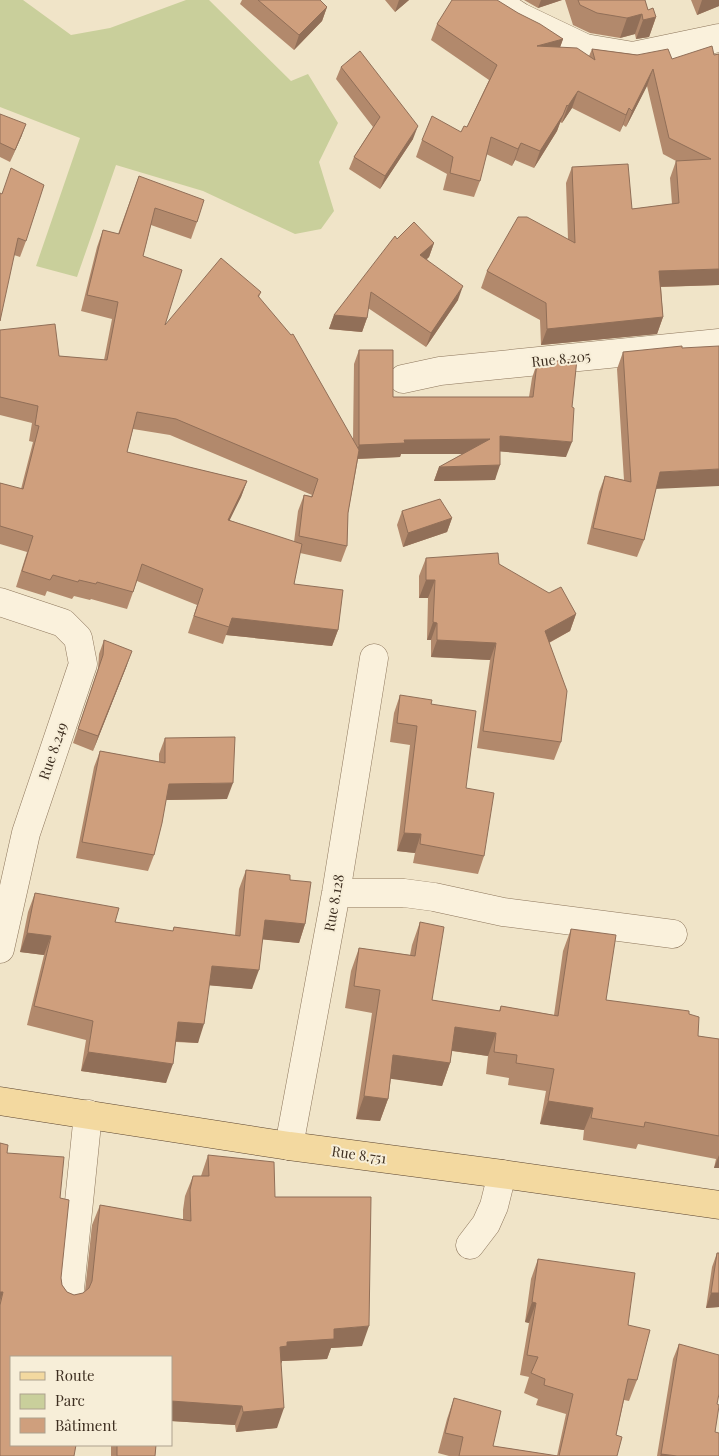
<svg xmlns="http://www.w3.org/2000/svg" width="719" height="1456" font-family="'Playfair Display',serif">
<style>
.green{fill:#c9cf9b}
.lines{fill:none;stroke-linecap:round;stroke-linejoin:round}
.minor-casing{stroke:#8d765c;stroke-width:29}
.major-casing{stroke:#5b4430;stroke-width:29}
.minor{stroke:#faf1dc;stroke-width:28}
.major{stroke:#f3d9a0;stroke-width:28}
.wall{fill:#b2896c;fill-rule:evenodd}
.shaded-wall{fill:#916f58}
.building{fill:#cf9f7d;stroke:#916f58}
.labels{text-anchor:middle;stroke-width:4;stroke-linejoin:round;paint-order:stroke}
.street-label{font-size:14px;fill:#3d2e20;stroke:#f7eed8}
</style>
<rect width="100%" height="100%" fill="#f0e4c8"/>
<!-- green -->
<path class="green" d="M 0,0 L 23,0 L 71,35 L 110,28 L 186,0 L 209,0 L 291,81 L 308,74 L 338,123 L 319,162 L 334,211 L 321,229 L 295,234 L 203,191 L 116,165 L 77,277 L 36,266 L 80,138 L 0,107 Z"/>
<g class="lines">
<defs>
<path id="minor" d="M 494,0 L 520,17 L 585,48 L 633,56 L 719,38
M 403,379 L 440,371 L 719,343
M 0,602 L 63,623 L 78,638 L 83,664 L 26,833 L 0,949
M 336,893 L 404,893 L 434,897 L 503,912 L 673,934
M 289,1146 L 336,893 L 374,658
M 470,1245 L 486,1224 L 494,1206 L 502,1174
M 69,1299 L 88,1114"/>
<path id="major" d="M 0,1101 L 289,1146 L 502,1174 L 719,1205"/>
</defs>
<!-- minor casing -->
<use href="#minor" class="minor-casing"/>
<!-- major casing -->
<use href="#major" class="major-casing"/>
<!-- minor -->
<use href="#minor" class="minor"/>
<!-- major -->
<use href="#major" class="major"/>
</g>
<!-- wall -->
<path class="wall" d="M 242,0 L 320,0 L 327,7 L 322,21 L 294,50 L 240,4 Z
M 385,0 L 409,0 L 395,12 Z
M 524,0 L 562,0 L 538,8 Z
M 565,0 L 645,0 L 648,10 L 656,17 L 649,37 L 636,39 L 635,34 L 620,38 L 590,33 L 573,25 Z
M 691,0 L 719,0 L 719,6 L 697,15 Z
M 518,13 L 563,39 L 560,47 L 589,56 L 592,49 L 672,59 L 714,55 L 719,54 L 719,285 L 661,287 L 663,317 L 657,334 L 541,345 L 540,320 L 481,288 L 487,271 L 568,239 L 566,183 L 572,167 L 632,209 L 672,204 L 670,178 L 676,161 L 663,154 L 647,86 L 626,127 L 623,125 L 620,132 L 572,108 L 562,123 L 560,122 L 557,131 L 534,168 L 515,160 L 512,166 L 486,154 L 480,181 L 474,197 L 443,190 L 447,174 L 416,157 L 422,140 L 461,132 L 467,127 L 489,80 L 431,40 L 437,24 Z
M 341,67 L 413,139 L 380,189 L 349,169 L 354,157 L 373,127 L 336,79 Z
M 0,114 L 22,135 L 10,162 L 0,157 Z
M 139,176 L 197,222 L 191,239 L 151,225 L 143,256 L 165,325 L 261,292 L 259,297 L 353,440 L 354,364 L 359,350 L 393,397 L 529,397 L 532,378 L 537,363 L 566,457 L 500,451 L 495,480 L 434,481 L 439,467 L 463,454 L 401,454 L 400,457 L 358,459 L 348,513 L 347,546 L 341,562 L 300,553 L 294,584 L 338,630 L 332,646 L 226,635 L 223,644 L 188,633 L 197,605 L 137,581 L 127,609 L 91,599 L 90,600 L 74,596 L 72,599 L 47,591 L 45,596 L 16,587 L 27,552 L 0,544 L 0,483 L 21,489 L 33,442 L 29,441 L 32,423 L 0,415 L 0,330 L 59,356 L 104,360 L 112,319 L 81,311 L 97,247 L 103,230 L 118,234 ZM 133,429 L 170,435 L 312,495 L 311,496 L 304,495 L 298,511 L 294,542 L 229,520 L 241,497 L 247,481 L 127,452 Z
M 0,193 L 26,241 L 20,257 L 14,255 Z
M 397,239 L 434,243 L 429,257 L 427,259 L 458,300 L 426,347 L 368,308 L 367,318 L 362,332 L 329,329 L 334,315 Z
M 682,348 L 656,488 L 644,540 L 637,557 L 587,544 L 599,492 L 605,476 L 624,480 L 617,369 L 623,352 Z
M 402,511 L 452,518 L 447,532 L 403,547 L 397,525 Z
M 426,558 L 499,564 L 576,614 L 570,631 L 549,643 L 561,742 L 554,760 L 477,748 L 490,660 L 431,657 L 431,640 L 427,640 L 428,598 L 419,598 L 419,576 Z
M 104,640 L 127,665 L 93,751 L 73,743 L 98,669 L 99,654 Z
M 400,695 L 431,704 L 466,788 L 484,856 L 478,874 L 413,863 L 415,853 L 397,851 L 410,745 L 390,742 L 394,713 Z
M 165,738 L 227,799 L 166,800 L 154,855 L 148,871 L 76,858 L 94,767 L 100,751 L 159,762 L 159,754 Z
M 246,870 L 290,880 L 305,924 L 299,943 L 263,939 L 252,989 L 209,985 L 198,1043 L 176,1042 L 166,1083 L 81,1071 L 86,1040 L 27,1025 L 44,955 L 20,952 L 28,912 L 35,893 L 115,922 L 173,931 L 174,927 L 235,935 L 239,889 Z
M 420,922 L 432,1000 L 499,1011 L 501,1006 L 554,1015 L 563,951 L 571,929 L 606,1000 L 689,1014 L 698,1036 L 719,1039 L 719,1168 L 714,1168 L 716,1159 L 638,1144 L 636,1149 L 583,1140 L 584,1130 L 540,1124 L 546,1091 L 508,1085 L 509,1078 L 486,1074 L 488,1056 L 452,1051 L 450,1063 L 442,1086 L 391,1078 L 388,1099 L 380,1121 L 356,1119 L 372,1013 L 345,1008 L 351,971 L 359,948 L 410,955 L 412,945 Z
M 0,1143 L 7,1153 L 60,1198 L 61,1278 L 62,1285 L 67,1292 L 74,1295 L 83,1293 L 85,1291 L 92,1225 L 100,1205 L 183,1220 L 183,1210 L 185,1196 L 193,1176 L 201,1176 L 208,1155 L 275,1197 L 362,1346 L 331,1348 L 327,1359 L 282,1361 L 281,1364 L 277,1428 L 236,1432 L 235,1425 L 171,1421 L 171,1357 L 11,1357 L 0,1456 Z
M 717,1253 L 719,1307 L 706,1308 L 712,1267 Z
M 538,1259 L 628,1325 L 637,1380 L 629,1401 L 624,1400 L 616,1435 L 617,1456 L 449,1456 L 438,1453 L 447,1419 L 454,1398 L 493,1446 L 557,1456 L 566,1414 L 536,1405 L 538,1399 L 524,1393 L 529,1377 L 520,1375 L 529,1323 L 525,1322 L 531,1279 Z
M 679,1344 L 717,1404 L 715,1432 L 719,1456 L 657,1456 L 673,1359 Z
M 111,1445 L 156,1445 L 155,1456 L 111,1456 Z"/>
<!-- shaded-wall -->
<path class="shaded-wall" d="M 399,0 L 409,0 L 395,12 Z
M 541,0 L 562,0 L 538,8 Z
M 702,0 L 719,0 L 719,6 L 697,15 Z
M 327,7 L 322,21 L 294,50 L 299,35 Z
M 642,14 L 635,34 L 620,38 L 627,18 Z
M 656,17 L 649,37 L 636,39 L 643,20 Z
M 563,39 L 557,56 L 537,46 Z
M 653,69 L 647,86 L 626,127 L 632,111 Z
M 578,91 L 572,108 L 562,123 L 568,106 Z
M 567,105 L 557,131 L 534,168 L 540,151 Z
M 629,108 L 623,125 L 620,132 L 626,115 Z
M 26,124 L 22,135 L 10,162 L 15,150 Z
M 418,126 L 413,139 L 380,189 L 385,176 Z
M 521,143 L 515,160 L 512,166 L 518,149 Z
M 434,243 L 429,257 L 415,269 L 420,255 Z
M 719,269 L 719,285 L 653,287 L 659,271 Z
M 463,286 L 458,300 L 426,347 L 431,333 Z
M 334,315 L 367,318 L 362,332 L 329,329 Z
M 663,317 L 657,334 L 541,345 L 547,329 Z
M 500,436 L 572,442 L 566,457 L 494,451 Z
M 490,439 L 485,454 L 401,454 L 400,457 L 353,459 L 359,445 L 404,440 Z
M 500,465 L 495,480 L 434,481 L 439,467 Z
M 719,469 L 719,486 L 654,489 L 660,472 Z
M 247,481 L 241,497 L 222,536 L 228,520 Z
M 452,518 L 447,532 L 403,547 L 408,533 Z
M 426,580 L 435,580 L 428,598 L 419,598 Z
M 576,614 L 570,631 L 539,648 L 545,631 Z
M 232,618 L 338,630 L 332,646 L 226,635 Z
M 433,622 L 437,623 L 431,640 L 427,640 Z
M 437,640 L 496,643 L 490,660 L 431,657 Z
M 132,651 L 127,665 L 93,751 L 98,736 Z
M 233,783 L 227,799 L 163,800 L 169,784 Z
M 404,833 L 421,834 L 415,853 L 397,851 Z
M 265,920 L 305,924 L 299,943 L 258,939 Z
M 27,933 L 51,936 L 44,955 L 20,952 Z
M 212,966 L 259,970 L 252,989 L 205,985 Z
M 178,1022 L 204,1024 L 198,1043 L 171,1041 Z
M 455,1027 L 496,1033 L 488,1056 L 447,1050 Z
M 88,1052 L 173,1064 L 166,1083 L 81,1071 Z
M 393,1055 L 450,1063 L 442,1086 L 385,1078 Z
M 364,1096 L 388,1099 L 380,1121 L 356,1119 Z
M 548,1101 L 593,1108 L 584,1130 L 540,1124 Z
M 719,1155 L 719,1168 L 714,1168 Z
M 0,1292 L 3,1292 L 0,1301 Z
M 711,1293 L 719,1293 L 719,1307 L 706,1308 Z
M 532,1302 L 536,1303 L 529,1323 L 525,1322 Z
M 369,1326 L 362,1346 L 331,1348 L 327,1359 L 282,1361 L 280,1366 L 280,1347 L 287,1342 L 334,1329 Z
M 171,1401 L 242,1406 L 235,1425 L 171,1421 Z
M 284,1408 L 277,1428 L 236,1432 L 243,1412 Z
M 661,1454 L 677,1456 L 660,1456 Z"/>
<!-- building -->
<path class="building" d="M 258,0 L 320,0 L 327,7 L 299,35 Z
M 452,0 L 497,0 L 518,13 L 540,24 L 563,39 L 537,46 L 577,48 L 595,60 L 592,49 L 637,55 L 668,49 L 672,59 L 712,46 L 714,55 L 719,54 L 719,269 L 659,271 L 663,317 L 547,329 L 546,303 L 487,271 L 518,217 L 527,217 L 575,243 L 572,167 L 628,164 L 632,209 L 679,203 L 676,161 L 711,159 L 669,138 L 653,69 L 632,111 L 629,108 L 626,115 L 578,91 L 568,106 L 567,105 L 563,115 L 540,151 L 521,143 L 518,149 L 491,137 L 480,181 L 450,173 L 453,157 L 422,140 L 432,116 L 461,132 L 464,126 L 467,127 L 497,65 L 437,24 Z
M 578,0 L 645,0 L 648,10 L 653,8 L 656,17 L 643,20 L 642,14 L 627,18 L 597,13 L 580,5 Z
M 360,51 L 418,126 L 385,176 L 354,157 L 380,117 L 341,67 Z
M 0,114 L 26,124 L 15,150 L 0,143 Z
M 11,168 L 44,185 L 26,241 L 18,238 L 0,321 L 0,193 L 2,194 Z
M 139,176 L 204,200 L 197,222 L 155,208 L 143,256 L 182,270 L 165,325 L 221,258 L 261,292 L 258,296 L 291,335 L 293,334 L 359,450 L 348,513 L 347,546 L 299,536 L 304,495 L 312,497 L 318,479 L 176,419 L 137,412 L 127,452 L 247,481 L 228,520 L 302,544 L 294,584 L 343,590 L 338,630 L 232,618 L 229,627 L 194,616 L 203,589 L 142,564 L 133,592 L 97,582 L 96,584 L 79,580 L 78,582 L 53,575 L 50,580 L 22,571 L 33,536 L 0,526 L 0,483 L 23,489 L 39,426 L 35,425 L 38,406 L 0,397 L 0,330 L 55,324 L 59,356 L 107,360 L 118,302 L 87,295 L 103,230 L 119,234 Z
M 414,222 L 434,243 L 420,255 L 463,286 L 431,333 L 371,292 L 367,318 L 334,315 L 395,236 L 397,239 Z
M 682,346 L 682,348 L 719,346 L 719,469 L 660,472 L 644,540 L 593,528 L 605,476 L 631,482 L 623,352 Z
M 359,350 L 393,350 L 393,397 L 533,397 L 537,363 L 577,359 L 572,407 L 574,408 L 572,442 L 500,436 L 500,465 L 439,467 L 490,439 L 404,440 L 405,443 L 359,445 Z
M 440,499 L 452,518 L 408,533 L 402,511 Z
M 498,553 L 499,564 L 549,593 L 561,587 L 576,614 L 545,631 L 567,691 L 561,742 L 483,731 L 496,643 L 437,640 L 437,623 L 433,622 L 435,580 L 426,580 L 426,558 Z
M 104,640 L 132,651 L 98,736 L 78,729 L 103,655 Z
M 400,695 L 432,700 L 431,704 L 476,711 L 466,788 L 494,793 L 484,856 L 420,844 L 421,834 L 404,833 L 417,726 L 397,723 Z
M 235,737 L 233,783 L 169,784 L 162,823 L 154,855 L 82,842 L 100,751 L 165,763 L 165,738 Z
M 246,870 L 290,875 L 290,880 L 311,882 L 305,924 L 265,920 L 259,970 L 212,966 L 204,1024 L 178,1022 L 173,1064 L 88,1052 L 93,1021 L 34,1006 L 51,936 L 27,933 L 35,893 L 119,908 L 115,922 L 173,931 L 174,927 L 240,936 Z
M 420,922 L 444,927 L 432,1000 L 500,1011 L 501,1006 L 558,1016 L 571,929 L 616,935 L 606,1000 L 689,1011 L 689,1014 L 699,1017 L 698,1036 L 719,1039 L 719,1136 L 645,1122 L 644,1127 L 591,1118 L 593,1108 L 548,1101 L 554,1069 L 516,1063 L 517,1055 L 494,1052 L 496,1033 L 455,1027 L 450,1063 L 393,1055 L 388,1099 L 364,1096 L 380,990 L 354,986 L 359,948 L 415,956 Z
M 0,1143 L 8,1145 L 7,1153 L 64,1157 L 60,1198 L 69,1200 L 61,1278 L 62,1285 L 67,1292 L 74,1295 L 83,1293 L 89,1288 L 92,1281 L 100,1205 L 191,1221 L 190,1190 L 193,1176 L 209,1176 L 208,1155 L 274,1162 L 275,1197 L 371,1197 L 369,1326 L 334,1329 L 334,1339 L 287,1342 L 287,1346 L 280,1347 L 284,1408 L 243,1412 L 242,1406 L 171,1401 L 171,1357 L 11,1357 L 11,1445 L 76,1445 L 74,1456 L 0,1456 L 0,1305 L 3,1292 L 0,1292 Z
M 717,1253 L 719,1253 L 719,1293 L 711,1293 Z
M 538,1259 L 635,1273 L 628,1325 L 650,1330 L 637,1380 L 628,1379 L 616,1435 L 622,1437 L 617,1456 L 559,1456 L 573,1394 L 544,1385 L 545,1379 L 531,1373 L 538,1357 L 527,1355 L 536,1303 L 532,1302 Z
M 679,1344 L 719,1355 L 719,1394 L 717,1404 L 719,1405 L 719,1406 L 715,1432 L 719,1433 L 719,1456 L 677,1456 L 661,1454 Z
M 454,1398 L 501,1411 L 493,1446 L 558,1456 L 459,1456 L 463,1437 L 445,1433 Z
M 117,1445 L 156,1445 L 155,1456 L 117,1456 Z"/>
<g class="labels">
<!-- street labels -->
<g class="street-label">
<text transform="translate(561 359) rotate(-6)" y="5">Rue 8.205</text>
<text transform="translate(53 751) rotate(-71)" y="5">Rue 8.249</text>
<text transform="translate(334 903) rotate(-80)" y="5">Rue 8.128</text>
<text transform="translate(359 1155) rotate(8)" y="5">Rue 8.751</text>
</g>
</g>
<!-- legend -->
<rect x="10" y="1356" width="162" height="90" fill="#f7eed8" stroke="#ada18e"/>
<rect x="20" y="1372" width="25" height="8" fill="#f3d9a0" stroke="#ada18e"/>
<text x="55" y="1381" font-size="15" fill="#3d2e20">Route</text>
<rect x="20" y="1394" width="25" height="15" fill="#c9cf9b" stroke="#ada18e"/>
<text x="55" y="1406" font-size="15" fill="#3d2e20">Parc</text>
<rect x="20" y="1418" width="25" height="15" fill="#cf9f7d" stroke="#ada18e"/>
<text x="55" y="1431" font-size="15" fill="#3d2e20">Bâtiment</text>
</svg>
